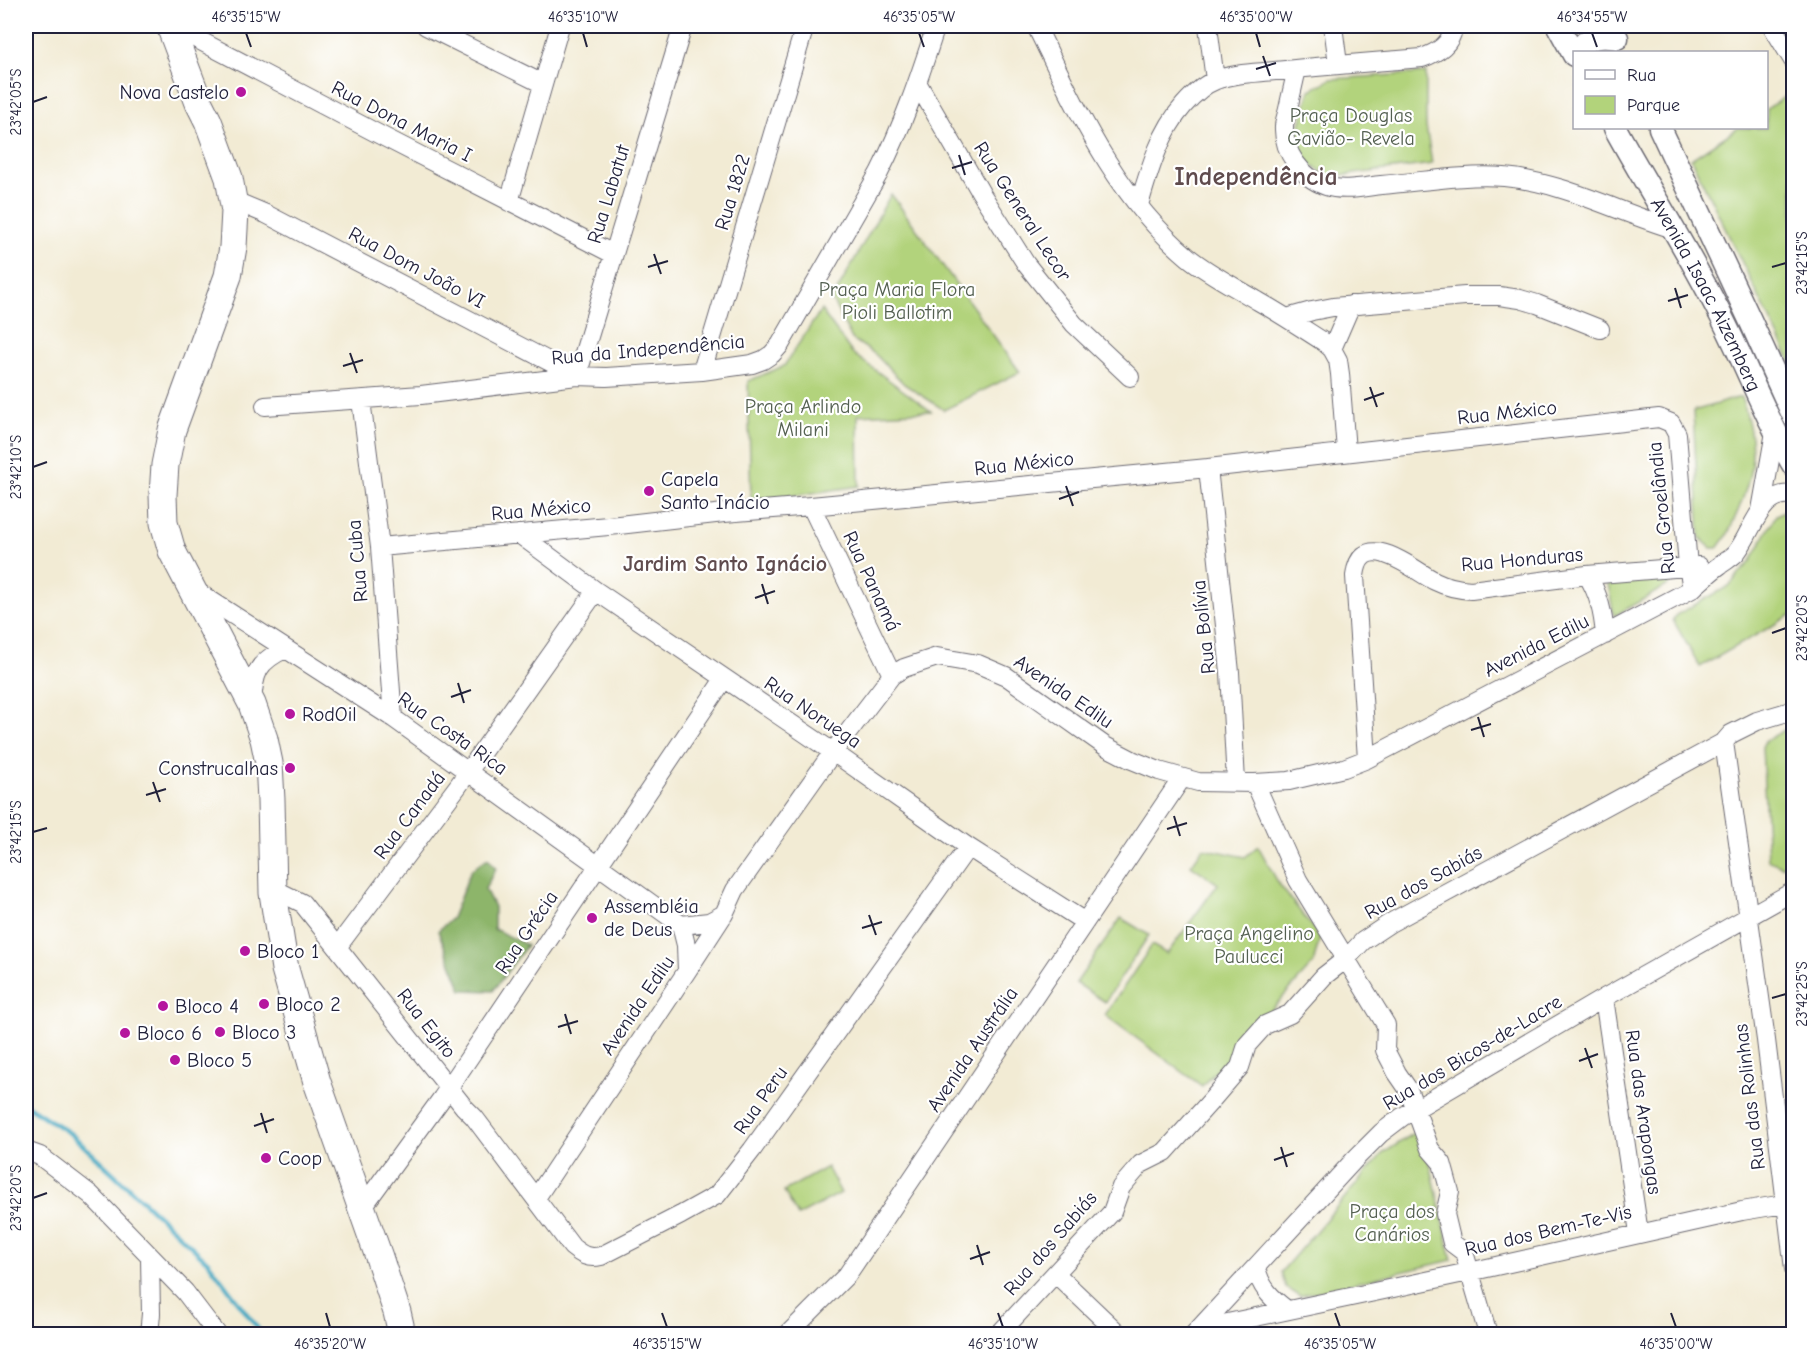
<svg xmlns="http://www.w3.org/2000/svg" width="1819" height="1360" font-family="'Comic Neue',sans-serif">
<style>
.green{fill:#b2d37b;stroke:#6a7a5b;stroke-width:1.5}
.forest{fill:#8db56b;stroke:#586c53;stroke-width:1.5}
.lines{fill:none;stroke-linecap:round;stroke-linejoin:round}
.stream{stroke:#43a9c2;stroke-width:4.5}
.minor-casing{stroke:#6b6871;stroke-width:20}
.tertiary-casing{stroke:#6b6871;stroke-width:25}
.primary-casing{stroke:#6b6871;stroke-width:29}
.minor{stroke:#fff;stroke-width:18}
.tertiary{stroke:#fff;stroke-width:22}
.primary{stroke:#fff;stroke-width:27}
.ticks{fill:none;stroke:#22223b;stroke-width:2}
.poi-dot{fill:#b5179e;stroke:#fff;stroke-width:2}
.labels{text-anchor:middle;stroke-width:4.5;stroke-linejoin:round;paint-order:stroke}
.poi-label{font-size:20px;fill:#22223b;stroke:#fff;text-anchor:start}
.park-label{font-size:20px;fill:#546051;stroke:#fff}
.street-label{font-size:20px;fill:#22223b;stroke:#fff}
.quarter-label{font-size:22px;font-weight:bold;fill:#5f4b4d;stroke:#fff}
.district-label{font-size:26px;font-weight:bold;fill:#5f4b4d;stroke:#fff}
.neatline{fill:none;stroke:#22223b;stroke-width:2}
.ticks-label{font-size:15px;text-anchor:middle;fill:#22223b}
</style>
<rect width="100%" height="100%" fill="#fff"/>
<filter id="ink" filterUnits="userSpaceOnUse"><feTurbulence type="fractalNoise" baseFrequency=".0167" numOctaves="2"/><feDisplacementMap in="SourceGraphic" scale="12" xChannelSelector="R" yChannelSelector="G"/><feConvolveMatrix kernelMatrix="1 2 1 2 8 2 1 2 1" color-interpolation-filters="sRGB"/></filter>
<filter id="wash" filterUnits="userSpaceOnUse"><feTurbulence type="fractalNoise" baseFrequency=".008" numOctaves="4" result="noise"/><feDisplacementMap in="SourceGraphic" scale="24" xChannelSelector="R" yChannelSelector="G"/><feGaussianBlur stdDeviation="1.35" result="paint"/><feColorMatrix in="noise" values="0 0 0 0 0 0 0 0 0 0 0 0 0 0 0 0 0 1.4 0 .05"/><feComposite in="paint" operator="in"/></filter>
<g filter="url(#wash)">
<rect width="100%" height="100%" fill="#f2ebd4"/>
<!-- green -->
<path class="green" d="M 1426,73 L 1426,126 L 1432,164 L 1331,177 L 1310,165 L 1297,147 L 1300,124 L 1310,90 L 1331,79 Z
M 1793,91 L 1793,366 L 1691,159 L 1738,128 L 1766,128 L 1767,109 Z
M 891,194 L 1020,372 L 944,410 L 904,384 L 875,354 L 852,339 L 832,300 Z
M 821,310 L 852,353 L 931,411 L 858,415 L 859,486 L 751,502 L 748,381 L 784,366 Z
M 1741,397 C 1758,445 1755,474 1734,520 C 1729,531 1726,541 1717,548 L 1711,548 L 1700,538 L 1693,411 Z
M 1793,509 L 1793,614 L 1700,667 L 1673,620 L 1676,615 L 1729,586 L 1751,561 L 1776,515 L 1786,510 Z
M 1668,574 L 1671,578 L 1670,583 L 1665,587 L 1614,616 L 1607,579 Z
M 1793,725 L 1793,866 L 1781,866 L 1768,860 L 1762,747 L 1765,741 Z
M 1258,846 L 1279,884 L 1320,937 L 1313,964 L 1202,1086 L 1105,1015 L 1152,945 L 1167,954 L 1218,884 L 1191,865 L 1203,848 L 1245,857 Z
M 1121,918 L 1149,935 L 1105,1002 L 1076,983 Z
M 1422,1128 L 1452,1260 L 1300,1296 L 1286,1288 L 1281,1272 L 1382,1154 Z
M 827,1167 L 841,1193 L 798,1216 L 784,1191 Z"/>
<!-- forest -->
<path class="forest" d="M 488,858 L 496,868 L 485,889 L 494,907 L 494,929 L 527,945 L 493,991 L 462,990 L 438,931 L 452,918 L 471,870 Z"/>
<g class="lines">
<!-- stream -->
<path class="stream" d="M 26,1105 L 71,1134 L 209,1263 L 262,1334"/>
</g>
</g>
<g filter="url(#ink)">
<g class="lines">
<defs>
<path id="minor" d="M 172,26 L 386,138 L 613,254
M 426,26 L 543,84
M 1036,26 C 1077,109 1115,196 1188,257 C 1209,274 1235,287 1258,301 C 1281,314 1302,328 1324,342 L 1332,349 L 1338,360 L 1340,374 L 1346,451
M 1208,26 L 1215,80
M 1333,26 L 1338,64
M 1772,26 L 1794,62
M 1297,69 C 1294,82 1291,95 1288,109 C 1287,114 1284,121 1284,127 C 1283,152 1302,178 1326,186 C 1343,192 1363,187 1381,185 C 1421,182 1463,174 1504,177 C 1563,182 1617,212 1674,229
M 918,84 L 981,193 L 1026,264 L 1074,324 L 1130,377
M 235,201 L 266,214 L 577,376 L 683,26
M 509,202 L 560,26
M 1139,205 C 1149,171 1160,132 1184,105 C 1192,96 1205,84 1216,80 C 1234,73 1256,73 1275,71 C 1324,66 1373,62 1422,58 C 1439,52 1451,44 1454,26
M 1287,318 L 1312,311 L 1333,307 L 1465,296 L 1499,296 L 1520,299 L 1537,304 L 1600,329
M 1332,349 L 1351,305
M 702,371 L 805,26
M 361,400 L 380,547 L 393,718
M 265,406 L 421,395 L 577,376 L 606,377 L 702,371 L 752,364 L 763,360 L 772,354 L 780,345 L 879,173 C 903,126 920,76 936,26
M 1208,468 L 1230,672 L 1236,782
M 811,506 L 892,675
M 1761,510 L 1775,432
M 519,534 L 596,591 L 833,752 L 968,847 L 1085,922
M 380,547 L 619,525 L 724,513 L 811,506 L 1208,468 L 1659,418 L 1671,423 L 1677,434 L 1688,566 L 1692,589
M 1587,575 C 1599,594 1603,613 1605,635
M 196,591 L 393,718 L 681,925 L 686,945 L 687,971
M 252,702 C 254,673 257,662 285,649
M 1724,742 L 1766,1040 L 1794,1269
M 1367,759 L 1355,576 C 1361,525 1413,570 1435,581 C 1447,587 1458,589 1471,590 L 1587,575 L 1699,566
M 1255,783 L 1298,880 L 1386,1025 L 1385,1050 L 1397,1073 L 1408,1089 L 1430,1149 L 1442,1163 L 1450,1192 L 1445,1214 L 1452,1243 L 1464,1252 L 1488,1334
M 272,888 L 302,903 L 464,1107 L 474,1117 L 572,1247 C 582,1255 588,1259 601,1256 L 681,1215 L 717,1195 L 752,1150 L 968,847
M 681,925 L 709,922 L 724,914
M 338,946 L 458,786 L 596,591
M 1604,998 L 1639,1233
M 26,1151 L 40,1156 L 91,1195 L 185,1292 L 217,1334
M 536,1198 L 687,971 L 724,914 L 735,890 L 833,752 L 892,675 L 904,668 L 937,657 L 978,664 L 1006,676 L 1105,746 L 1132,760 L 1159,771 L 1198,782 L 1255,783 L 1289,781 L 1344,768 L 1367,759 L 1692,589 C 1701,581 1710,572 1720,565 C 1725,561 1731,558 1735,554 C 1753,534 1759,489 1794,495
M 362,1208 L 442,1098 L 724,679
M 1256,1267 C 1260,1287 1271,1298 1287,1310
M 1056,1274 L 1119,1334
M 1199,1329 L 1469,1272 L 1742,1211 L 1784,1204
M 149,1334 L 151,1314 L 150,1257
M 788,1334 L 847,1275 L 1182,778
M 999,1334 L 1112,1212 L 1121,1187 L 1141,1164 L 1165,1152 L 1209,1103 L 1240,1067 L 1247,1045 L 1265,1025 L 1290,1014 L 1324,976 L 1346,959 L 1363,941 L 1390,923 L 1724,742 L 1731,734 L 1757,721 L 1794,710
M 1194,1334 L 1356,1158 L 1381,1133 L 1402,1117 L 1604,998 L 1794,891"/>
<g id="tertiary">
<path d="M 1558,26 L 1574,55"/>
<path d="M 1578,52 C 1586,36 1601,35 1617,38"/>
<path id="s1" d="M 1615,128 C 1649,190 1688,250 1720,314 C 1746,364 1765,417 1794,466"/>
<path d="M 1660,128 L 1751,322 L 1794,417"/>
</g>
<path id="primary" d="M 170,26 L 199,103 L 208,121 L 229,178 L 235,211 L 233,247 L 228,276 L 172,430 L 165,465 L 163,495 L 164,523 L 172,551 L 252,704 L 264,739 L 269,763 L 271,800 L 273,893 L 285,969 L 317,1082 L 379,1257 L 397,1312 L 402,1334"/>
</defs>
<!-- minor casing -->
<use href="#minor" class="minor-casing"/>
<!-- tertiary casing -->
<use href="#tertiary" class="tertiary-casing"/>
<!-- primary casing -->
<use href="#primary" class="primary-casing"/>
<!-- minor -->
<use href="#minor" class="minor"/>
<!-- tertiary -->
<use href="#tertiary" class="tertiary"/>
<!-- primary -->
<use href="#primary" class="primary"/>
</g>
</g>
<!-- ticks -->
<path class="ticks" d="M 246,33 L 251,47M 583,33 L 587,47M 919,33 L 924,47M 1256,33 L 1260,47M 1592,33 L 1597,47M 1263,56 L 1270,76M 1256,69 L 1276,63M 33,102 L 47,97M 959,155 L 965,175M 952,168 L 972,162M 654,254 L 661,274M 648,267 L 668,261M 1772,267 L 1786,263M 1675,288 L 1681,308M 1668,301 L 1688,295M 350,353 L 357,373M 343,366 L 363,360M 1370,387 L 1377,407M 1364,400 L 1384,393M 33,467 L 47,462M 1066,486 L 1073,506M 1059,499 L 1079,492M 762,584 L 768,604M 755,598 L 775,591M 1772,633 L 1786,628M 458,683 L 464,703M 451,697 L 471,690M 1478,717 L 1484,737M 1471,730 L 1491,724M 153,782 L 160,802M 146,795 L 166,789M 1174,816 L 1180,836M 1167,829 L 1187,823M 33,832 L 47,828M 869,915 L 876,935M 862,928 L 882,922M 1772,998 L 1786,994M 565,1014 L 571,1034M 558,1027 L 578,1021M 1585,1048 L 1592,1068M 1579,1061 L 1598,1054M 261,1113 L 267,1133M 254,1126 L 274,1119M 1281,1147 L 1287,1167M 1274,1160 L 1294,1153M 33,1198 L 47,1193M 977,1245 L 983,1265M 970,1259 L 990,1252M 326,1313 L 330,1327M 662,1313 L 667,1327M 998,1313 L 1003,1327M 1335,1313 L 1340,1327M 1671,1313 L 1676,1327"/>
<!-- markers -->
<g class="poi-dot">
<circle cx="241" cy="92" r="6"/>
<circle cx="649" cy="491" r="6"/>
<circle cx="290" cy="714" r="6"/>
<circle cx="290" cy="768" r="6"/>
<circle cx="592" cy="918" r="6"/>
<circle cx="245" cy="951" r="6"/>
<circle cx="264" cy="1004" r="6"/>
<circle cx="163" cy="1006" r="6"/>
<circle cx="220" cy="1032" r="6"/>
<circle cx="125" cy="1033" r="6"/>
<circle cx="175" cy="1060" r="6"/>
<circle cx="266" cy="1158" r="6"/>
</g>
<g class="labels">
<!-- poi labels -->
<g class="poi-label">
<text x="229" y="99" text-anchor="end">Nova Castelo</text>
<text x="661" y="486">Capela<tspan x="661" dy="23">Santo Inácio</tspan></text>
<text x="302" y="721">RodOil</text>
<text x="278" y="775" text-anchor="end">Construcalhas</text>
<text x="604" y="913">Assembléia<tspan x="604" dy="23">de Deus</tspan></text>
<text x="257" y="958">Bloco 1</text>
<text x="276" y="1011">Bloco 2</text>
<text x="175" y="1013">Bloco 4</text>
<text x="232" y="1039">Bloco 3</text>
<text x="137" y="1040">Bloco 6</text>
<text x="187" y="1067">Bloco 5</text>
<text x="278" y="1165">Coop</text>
</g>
<!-- park labels -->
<g class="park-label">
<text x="1351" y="122">Praça Douglas<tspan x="1351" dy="23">Gavião- Revela</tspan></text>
<text x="897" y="296">Praça Maria Flora<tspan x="897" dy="23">Pioli Ballotim</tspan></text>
<text x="803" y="413">Praça Arlindo<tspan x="803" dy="23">Milani</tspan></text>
<text x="1249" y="940">Praça Angelino<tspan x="1249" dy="23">Paulucci</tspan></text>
<text x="1392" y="1218">Praça dos<tspan x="1392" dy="23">Canários</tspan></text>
</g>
<!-- street labels -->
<g class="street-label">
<text transform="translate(402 121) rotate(27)" y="7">Rua Dona Maria I</text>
<text transform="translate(732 192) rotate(-73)" y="7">Rua 1822</text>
<text transform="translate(608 194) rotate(-73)" y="7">Rua Labatut</text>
<text transform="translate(1023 211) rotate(57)" y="7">Rua General Lecor</text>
<text transform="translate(417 267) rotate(28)" y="7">Rua Dom João VI</text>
<text dy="7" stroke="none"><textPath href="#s1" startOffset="190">Avenida Isaac Aizemberg</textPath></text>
<text transform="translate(648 349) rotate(-5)" y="7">Rua da Independência</text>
<text transform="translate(1507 412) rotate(-6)" y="7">Rua México</text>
<text transform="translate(1024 463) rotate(-6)" y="7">Rua México</text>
<text transform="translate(1661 508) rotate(-96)" y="7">Rua Groelândia</text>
<text transform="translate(541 509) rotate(-5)" y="7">Rua México</text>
<text transform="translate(1522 559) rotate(-5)" y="7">Rua Honduras</text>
<text transform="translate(357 561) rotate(-95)" y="7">Rua Cuba</text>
<text transform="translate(872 581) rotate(65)" y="7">Rua Panamá</text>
<text transform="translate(1203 627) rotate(-96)" y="7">Rua Bolívia</text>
<text transform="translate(1536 645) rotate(-27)" y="7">Avenida Edilu</text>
<text transform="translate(1064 691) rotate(34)" y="7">Avenida Edilu</text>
<text transform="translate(813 712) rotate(34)" y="7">Rua Noruega</text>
<text transform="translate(453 733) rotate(35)" y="7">Rua Costa Rica</text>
<text transform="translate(409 815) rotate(-53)" y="7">Rua Canadá</text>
<text transform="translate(1423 882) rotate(-29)" y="7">Rua dos Sabiás</text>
<text transform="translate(526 932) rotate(-56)" y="7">Rua Grécia</text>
<text transform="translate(637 1005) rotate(-56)" y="7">Avenida Edilu</text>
<text transform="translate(427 1023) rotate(52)" y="7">Rua Egito</text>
<text transform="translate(972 1049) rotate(-56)" y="7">Avenida Austrália</text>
<text transform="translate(1472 1052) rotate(-31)" y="7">Rua dos Bicos-de-Lacre</text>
<text transform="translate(1749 1097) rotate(-97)" y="7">Rua das Rolinhas</text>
<text transform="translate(760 1100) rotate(-55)" y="7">Rua Peru</text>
<text transform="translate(1644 1112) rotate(82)" y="7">Rua das Arapongas</text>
<text transform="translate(1548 1230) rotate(-13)" y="7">Rua dos Bem-Te-Vis</text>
<text transform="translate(1050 1243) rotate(-49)" y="7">Rua dos Sabiás</text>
</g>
<!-- quarter labels -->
<g class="quarter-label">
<text x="725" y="571">Jardim Santo Ignácio</text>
</g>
<!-- district labels -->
<g class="district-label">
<text x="1256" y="185">Independência</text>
</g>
</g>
<!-- margin -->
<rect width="1819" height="1360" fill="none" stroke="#fff" stroke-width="66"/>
<!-- legend -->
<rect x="1573" y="51" width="195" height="78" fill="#ffffff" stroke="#a7a7b1" stroke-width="1.5"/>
<rect x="1585" y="70" width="30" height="9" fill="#ffffff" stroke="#a7a7b1" stroke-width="1.5"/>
<text x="1627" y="81" font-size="18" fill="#22223b">Rua</text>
<rect x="1585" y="96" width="30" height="18" fill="#b2d37b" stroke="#a7a7b1" stroke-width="1.5"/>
<text x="1627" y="111" font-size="18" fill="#22223b">Parque</text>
<rect x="33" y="33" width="1753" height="1294" class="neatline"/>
<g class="ticks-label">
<text x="246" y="22">46°35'15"W</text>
<text x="583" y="22">46°35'10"W</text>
<text x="919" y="22">46°35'05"W</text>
<text x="1256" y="22">46°35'00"W</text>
<text x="1592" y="22">46°34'55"W</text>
<text transform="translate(16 102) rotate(-90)" y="5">23°42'05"S</text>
<text transform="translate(1802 263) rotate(-90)" y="5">23°42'15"S</text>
<text transform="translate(16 467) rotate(-90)" y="5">23°42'10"S</text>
<text transform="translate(1802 628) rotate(-90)" y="5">23°42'20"S</text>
<text transform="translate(16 832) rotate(-90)" y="5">23°42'15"S</text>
<text transform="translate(1802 994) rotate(-90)" y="5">23°42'25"S</text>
<text transform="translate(16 1198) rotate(-90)" y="5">23°42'20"S</text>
<text x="330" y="1349">46°35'20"W</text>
<text x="667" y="1349">46°35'15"W</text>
<text x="1003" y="1349">46°35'10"W</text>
<text x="1340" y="1349">46°35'05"W</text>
<text x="1676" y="1349">46°35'00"W</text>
</g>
</svg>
